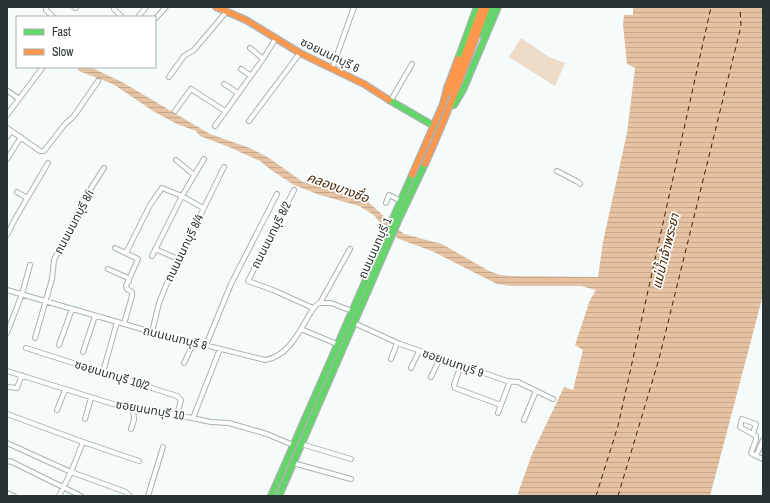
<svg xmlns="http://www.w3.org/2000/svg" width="770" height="503" font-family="'Archivo Narrow','Noto Sans Thai',sans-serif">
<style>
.grass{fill:#eddac7}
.water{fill:url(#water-rules)}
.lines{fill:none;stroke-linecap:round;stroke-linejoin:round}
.ferry{stroke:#432200;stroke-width:1;stroke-dasharray:5 4;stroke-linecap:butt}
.street-casing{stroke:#abb1b3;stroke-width:6}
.fast-casing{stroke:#abb1b3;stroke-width:8}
.slow-casing{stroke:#abb1b3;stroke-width:8}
.street{stroke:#fefefe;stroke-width:4}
.fast{stroke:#63d668;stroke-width:5.5}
.slow{stroke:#ff974d;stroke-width:5.5}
.labels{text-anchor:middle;stroke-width:3.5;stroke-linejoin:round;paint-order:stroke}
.street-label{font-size:12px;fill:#293334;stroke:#fff}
.water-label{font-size:13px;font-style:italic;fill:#432200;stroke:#fff}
</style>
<defs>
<pattern id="water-rules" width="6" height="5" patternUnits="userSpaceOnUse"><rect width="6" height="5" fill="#e4c2a2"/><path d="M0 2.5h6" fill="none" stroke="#c4a78c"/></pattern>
</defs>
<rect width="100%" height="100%" fill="#f5fafb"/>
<!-- grass -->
<path class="grass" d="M 521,38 L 549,57 L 565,63 L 555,86 L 509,57 Z"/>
<!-- water -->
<path class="water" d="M 633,7 L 763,7 L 763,295 L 710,496 L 517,496 L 532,454 L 564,387 L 573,390 L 583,350 L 575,345 L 590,300 L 596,290 L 581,286 L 512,286 L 497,284 L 432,251 L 399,239 L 384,228 L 374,215 L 359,206 L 320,195 L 294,185 L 271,170 L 260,161 L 229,147 L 200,136 L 196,131 L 177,124 L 153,111 L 113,84 L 79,71 L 76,67 L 90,67 L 122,82 L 210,134 L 250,148 L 269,158 L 303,182 L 350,194 L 367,201 L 404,234 L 442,244 L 489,271 L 500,275 L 512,276 L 598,277 L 603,242 L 627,133 L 635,68 L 627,64 L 623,25 L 624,15 L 633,15 Z"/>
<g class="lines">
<!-- ferry -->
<path class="ferry" d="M 596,496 L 618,426 L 711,7
M 618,496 L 659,359 L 741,26 L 740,7"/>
<defs>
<path id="street" d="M 46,7 L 46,10 L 53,17
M 74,7 L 76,8
M 114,7 L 114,9 L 122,17
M 138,17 L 146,7
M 155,19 L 166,7
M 250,48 L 263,59
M 241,69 L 251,76
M 332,69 L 354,7
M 169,77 L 184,56 L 194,50 L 227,11
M 224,84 L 238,93
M 8,91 L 19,99
M 391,100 L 412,64
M 175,111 L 191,89 L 225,111
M 7,115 L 43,67
M 249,121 L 300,53
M 215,126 L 263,59 L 276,38
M 7,128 L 40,151 L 44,151 L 65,124 L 74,116 L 98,81
M 7,137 L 11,131
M 7,159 L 21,137
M 176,160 L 194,175
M 557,171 L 578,182 L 580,184
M 294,190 L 248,281 L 273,290 L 313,308
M 17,192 L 27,198
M 386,203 L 389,195 L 401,201
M 7,235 L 15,219 L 48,163
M 115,248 L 138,259 L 126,286 L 127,289 L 132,292 L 132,296 L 124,324
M 155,249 L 178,259
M 126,253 L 150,205 L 162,188 L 182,196 L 203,208
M 152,256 L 182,196 L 204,159
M 108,269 L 128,278 L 129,281
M 7,290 L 152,332 L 265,360 C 287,357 298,334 308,317 C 312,311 314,305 320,303 L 350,249
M 320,303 L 331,303 L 352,311
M 354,323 L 400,344 L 507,381 L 518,382 L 553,399
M 301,329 L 337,344
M 152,332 L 159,303 L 167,283 L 224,167
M 7,333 L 22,294 L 30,265
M 35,338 L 52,279 L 54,260 L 84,199 L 104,168
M 59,345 L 72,309
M 206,345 L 231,284 L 277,194
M 26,348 L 177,396 L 181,400 L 177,415
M 83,352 L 95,316
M 391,359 L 397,343
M 184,363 L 194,342
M 461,365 L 454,385 L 455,388 L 501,405
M 411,368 L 419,351
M 7,371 L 113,404 L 149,409 L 211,422 L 229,423 L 267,434 L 293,445
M 103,372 L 117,322
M 431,377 L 440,358
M 7,387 L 17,388 L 22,375
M 57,410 L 65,390
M 498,413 L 510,381
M 7,414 L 83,442 L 139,461
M 193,418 L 220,349
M 85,419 L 91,398
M 524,420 L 536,391
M 131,429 L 134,420 L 133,407
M 753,433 L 756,424 L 742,419 L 740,427 L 756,436 L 756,440 L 751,453 L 756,456
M 763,440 L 756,456 L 763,459
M 7,443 L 71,472 L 126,492 L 130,496
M 301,444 L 351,459
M 7,462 L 10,461 L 81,496
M 293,463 L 351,479
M 7,493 L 14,496
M 59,496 L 71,472 L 83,442
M 148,496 L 163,447"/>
<path id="fast" d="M 480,34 L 492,7
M 458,59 L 477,7
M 389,100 L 434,126
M 454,105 L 463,90 L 498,7
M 271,496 L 412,175
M 279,496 L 399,219 L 425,164"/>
<path id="slow" d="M 216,7 L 246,20 L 300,53 L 364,84 L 389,100
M 448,93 L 456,78 L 482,7
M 425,164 C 449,112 468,60 487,7
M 412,175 L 443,104 L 447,88 L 458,59"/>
</defs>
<!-- street casing -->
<use href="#street" class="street-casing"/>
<!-- fast casing -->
<use href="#fast" class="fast-casing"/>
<!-- slow casing -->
<use href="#slow" class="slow-casing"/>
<!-- street -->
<use href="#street" class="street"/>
<!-- fast -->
<use href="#fast" class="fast"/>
<!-- slow -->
<use href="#slow" class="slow"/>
</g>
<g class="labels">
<!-- street labels -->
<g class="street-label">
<text transform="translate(330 55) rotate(26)" y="4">ซอยนนทบุรี 6</text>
<text transform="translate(74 222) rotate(-62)" y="4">ถนนนนทบุรี 8/i</text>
<text transform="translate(271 235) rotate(-63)" y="4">ถนนนนทบุรี 8/2</text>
<text transform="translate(184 248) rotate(-64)" y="4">ถนนนนทบุรี 8/4</text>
<text transform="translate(375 248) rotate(-66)" y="4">ถนนนนทบุรี 1</text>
<text transform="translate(175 338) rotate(14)" y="4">ถนนนนทบุรี 8</text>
<text transform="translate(453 363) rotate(19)" y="4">ซอยนนทบุรี 9</text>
<text transform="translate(112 375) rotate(17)" y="4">ซอยนนทบุรี 10/2</text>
<text transform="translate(150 410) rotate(10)" y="4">ซอยนนทบุรี 10</text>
</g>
<!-- water labels -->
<g class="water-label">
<text transform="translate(338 187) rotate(20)" y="5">คลองบางซื่อ</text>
<text transform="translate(665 251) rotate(-76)" y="5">แม่น้ำเจ้าพระยา</text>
</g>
</g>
<!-- border -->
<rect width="770" height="503" fill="none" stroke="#293334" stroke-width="16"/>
<!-- legend -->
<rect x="16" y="16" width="140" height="52" fill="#ffffff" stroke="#a9adae"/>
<rect x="24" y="29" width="20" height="6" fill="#63d668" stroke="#a9adae"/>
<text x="52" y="36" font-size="12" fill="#293334">Fast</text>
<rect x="24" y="49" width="20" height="6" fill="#ff974d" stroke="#a9adae"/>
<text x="52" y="56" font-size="12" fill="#293334">Slow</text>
</svg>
